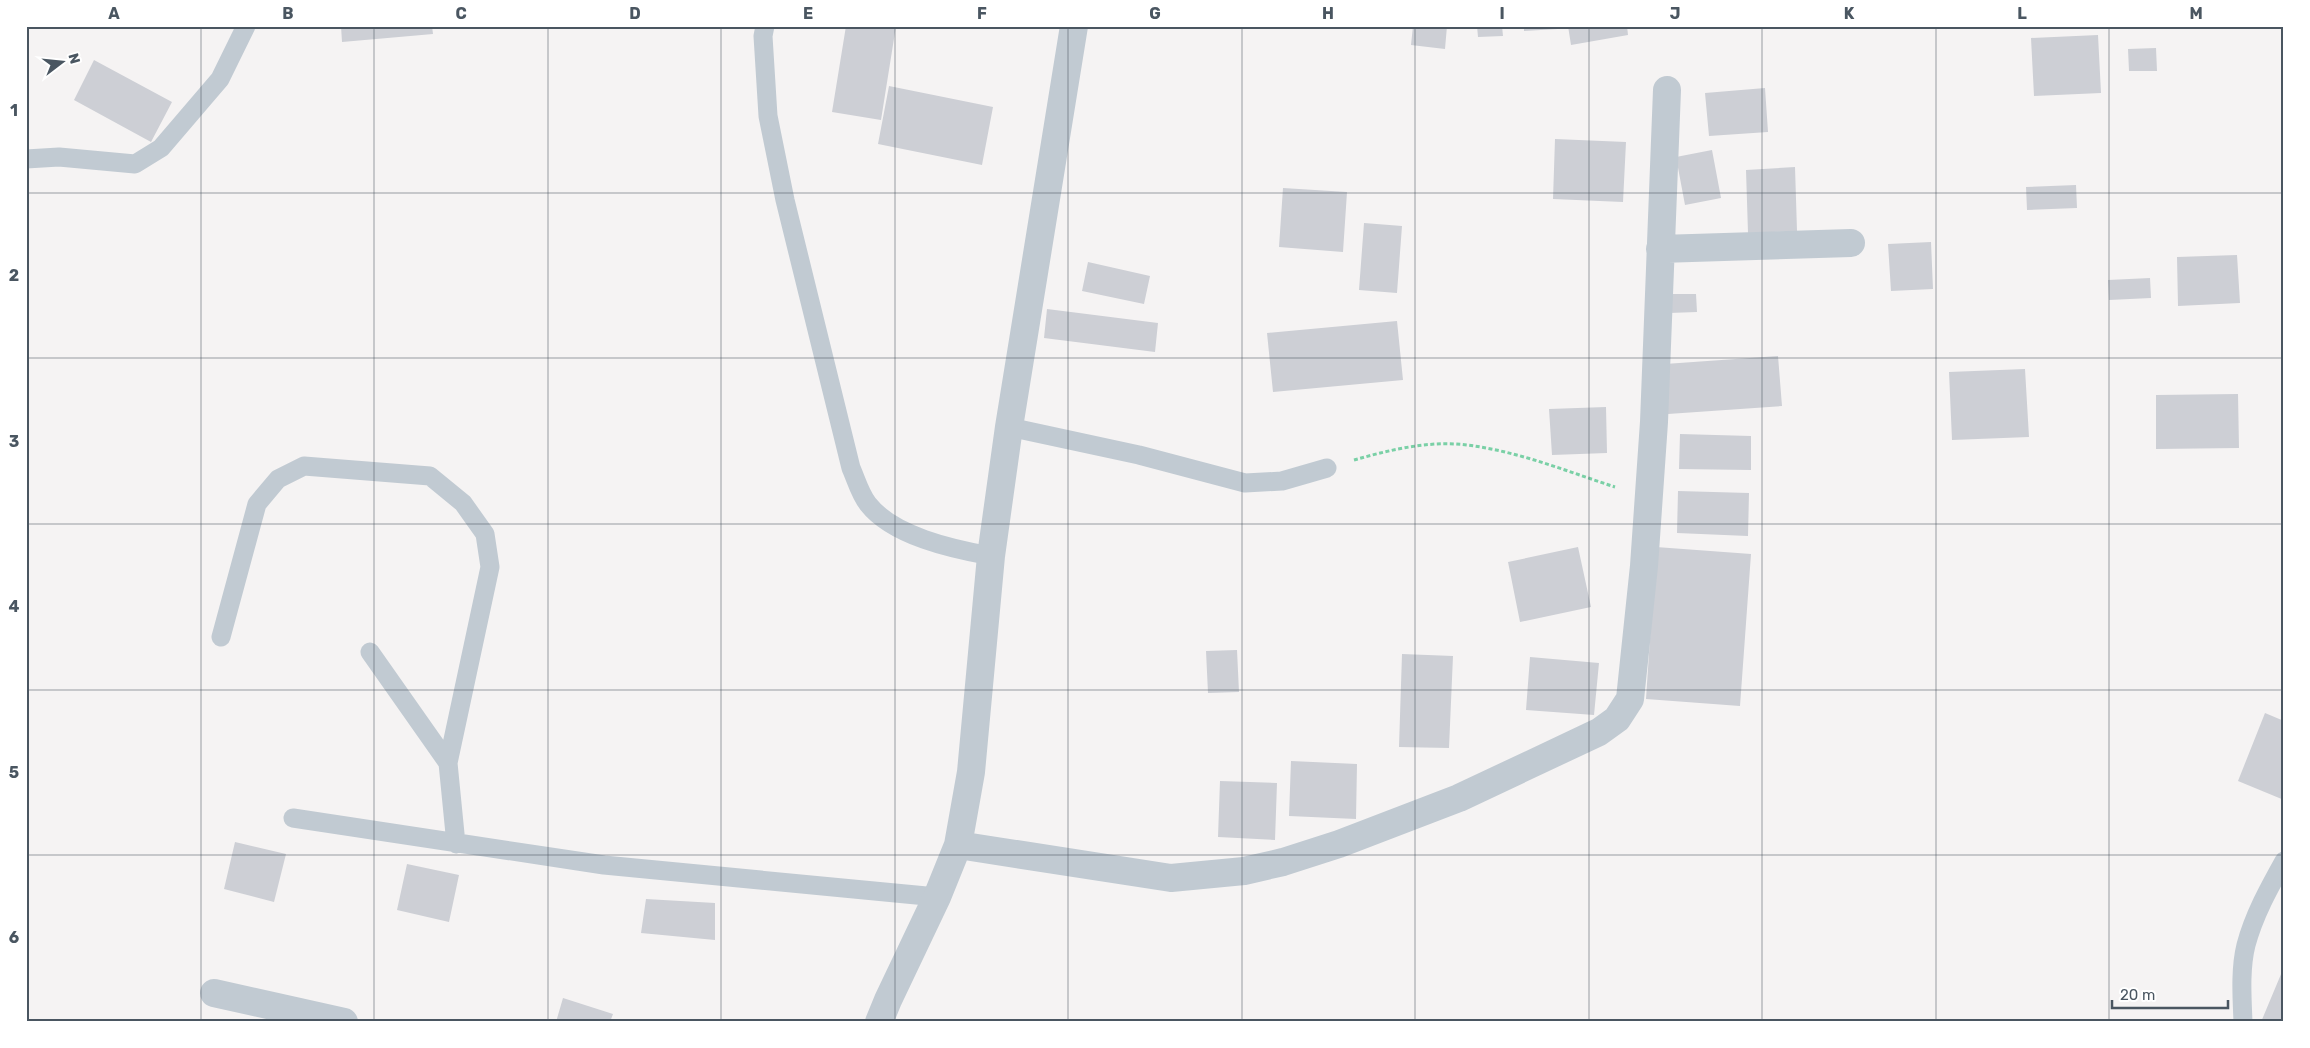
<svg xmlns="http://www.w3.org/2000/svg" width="2310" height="1048" font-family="Rubik,sans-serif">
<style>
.building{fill:#cdcfd5}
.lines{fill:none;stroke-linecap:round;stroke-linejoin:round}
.path{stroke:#7ad0a6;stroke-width:3;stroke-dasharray:4 2.5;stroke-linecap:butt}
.lane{stroke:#c1cad2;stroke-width:19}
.street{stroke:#c1cad2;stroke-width:28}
.grid{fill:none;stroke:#4a5661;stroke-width:1;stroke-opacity:0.55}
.neatline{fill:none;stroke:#4a5661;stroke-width:2}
.grid-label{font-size:16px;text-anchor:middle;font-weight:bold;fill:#4a5661}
</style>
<rect width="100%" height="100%" fill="#f5f3f3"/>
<!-- building -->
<path class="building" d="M 341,26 L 432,26 L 433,34 L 342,42 Z
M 846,26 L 896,26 L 881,120 L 832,112 Z
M 1413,26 L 1447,26 L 1445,49 L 1411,45 Z
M 1477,26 L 1502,26 L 1503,36 L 1478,37 Z
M 1524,26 L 1558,26 L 1558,29 L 1524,31 Z
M 1568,26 L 1627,26 L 1628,35 L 1571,45 Z
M 2098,35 L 2101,93 L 2034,96 L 2031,38 Z
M 2156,48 L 2157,71 L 2129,71 L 2128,49 Z
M 94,60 L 172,102 L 151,142 L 74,100 Z
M 889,86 L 993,107 L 982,165 L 878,144 Z
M 1765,88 L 1768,132 L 1709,136 L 1705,93 Z
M 1555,139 L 1626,142 L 1623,202 L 1553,199 Z
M 1712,150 L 1721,198 L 1685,205 L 1676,157 Z
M 1795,167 L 1797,231 L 1748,233 L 1746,170 Z
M 2076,185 L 2077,208 L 2027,210 L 2026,187 Z
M 1283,188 L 1347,192 L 1343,252 L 1279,247 Z
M 1364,223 L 1402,226 L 1397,293 L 1359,290 Z
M 1931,242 L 1933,289 L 1891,291 L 1888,244 Z
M 2237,255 L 2240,303 L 2178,306 L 2177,257 Z
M 1088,262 L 1150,276 L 1144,304 L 1082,291 Z
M 2150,278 L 2151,298 L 2109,300 L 2108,280 Z
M 1668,294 L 1696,294 L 1697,312 L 1669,313 Z
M 1047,309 L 1158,323 L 1155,352 L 1044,338 Z
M 1397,321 L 1403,380 L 1273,392 L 1267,333 Z
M 1778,356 L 1782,406 L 1668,414 L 1665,364 Z
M 2025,369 L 2029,437 L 1952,440 L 1949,372 Z
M 2238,394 L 2239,448 L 2156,449 L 2156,395 Z
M 1606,407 L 1607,453 L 1552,455 L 1549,409 Z
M 1680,434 L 1751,436 L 1751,470 L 1679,469 Z
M 1678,491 L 1749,493 L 1748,536 L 1677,533 Z
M 1578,547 L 1591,607 L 1520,622 L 1508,562 Z
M 1656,547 L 1751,554 L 1740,706 L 1646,699 Z
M 1237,650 L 1239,692 L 1208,693 L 1206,651 Z
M 1402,654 L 1453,656 L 1449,748 L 1399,747 Z
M 1530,657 L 1599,663 L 1594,715 L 1526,710 Z
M 2265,713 L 2284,721 L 2284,800 L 2238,781 Z
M 1291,761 L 1357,764 L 1356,819 L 1289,816 Z
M 1220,781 L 1277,783 L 1275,840 L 1218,837 Z
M 235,842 L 286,854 L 274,902 L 224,889 Z
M 407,864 L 459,875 L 449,922 L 397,910 Z
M 646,899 L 715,903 L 715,940 L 641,933 Z
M 2284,967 L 2284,1022 L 2261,1022 Z
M 563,998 L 613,1014 L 610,1022 L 556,1022 Z"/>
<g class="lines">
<!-- path -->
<path class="path" d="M 1354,460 C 1386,451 1422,442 1456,444 C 1510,448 1563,470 1615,487"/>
<!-- lane -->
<path class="lane" d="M 765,26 L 763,36 L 768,116 L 785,200 L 851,468 C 856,479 860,494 868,504 C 893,536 952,549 991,556
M 26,159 L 59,157 L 135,164 L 161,148 L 220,79 L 246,26
M 1009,427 L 1139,455 L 1245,483 L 1282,481 L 1327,468
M 221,637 L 257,504 L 278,479 L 304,466 L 430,476 L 463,503 L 485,534 L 490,567 L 448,763 L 456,844
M 370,652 L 448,763
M 293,818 L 604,865 L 937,897
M 2243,1022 C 2242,997 2240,969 2246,945 C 2254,915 2269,888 2284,861"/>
<!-- street -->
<path class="street" d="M 1660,249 L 1851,243
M 958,845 L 1171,878 L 1244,871 L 1283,862 L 1339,844 L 1459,798 L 1599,732 L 1617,719 L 1630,699 L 1644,566 L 1654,422 L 1667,90
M 214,993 L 344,1022
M 879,1022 L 888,1000 L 937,897 L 958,845 L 971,772 L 991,556 L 1009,427 L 1074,26"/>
</g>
<!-- grid -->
<path class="grid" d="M 201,26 L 201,1022M 374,26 L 374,1022M 548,26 L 548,1022M 721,26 L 721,1022M 895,26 L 895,1022M 1068,26 L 1068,1022M 1242,26 L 1242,1022M 1415,26 L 1415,1022M 1589,26 L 1589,1022M 1762,26 L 1762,1022M 1936,26 L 1936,1022M 2109,26 L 2109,1022M 26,193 L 2284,193M 26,358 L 2284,358M 26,524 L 2284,524M 26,690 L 2284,690M 26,855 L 2284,855"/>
<!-- border -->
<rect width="2310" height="1048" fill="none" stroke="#ffffff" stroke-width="55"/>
<!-- north arrow -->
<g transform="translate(62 62) rotate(74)" stroke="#ffffff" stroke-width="4" paint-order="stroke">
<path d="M0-4L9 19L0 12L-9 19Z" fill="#4a5661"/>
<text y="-8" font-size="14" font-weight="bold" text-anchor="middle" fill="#4a5661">N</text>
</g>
<!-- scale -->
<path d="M2112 1000v8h116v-8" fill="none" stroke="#4a5661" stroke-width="2.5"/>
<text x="2120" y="1000" font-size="15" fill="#4a5661" stroke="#ffffff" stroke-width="4" paint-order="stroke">20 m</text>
<rect x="28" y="28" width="2254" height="992" class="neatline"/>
<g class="grid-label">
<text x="114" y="19">A</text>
<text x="288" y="19">B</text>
<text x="461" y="19">C</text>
<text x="635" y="19">D</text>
<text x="808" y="19">E</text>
<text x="982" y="19">F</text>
<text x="1155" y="19">G</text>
<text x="1328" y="19">H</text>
<text x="1502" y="19">I</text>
<text x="1675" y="19">J</text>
<text x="1849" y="19">K</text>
<text x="2022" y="19">L</text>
<text x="2196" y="19">M</text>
<text x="14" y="116">1</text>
<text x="14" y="281">2</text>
<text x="14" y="447">3</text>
<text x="14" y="612">4</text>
<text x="14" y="778">5</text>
<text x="14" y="943">6</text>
</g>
</svg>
